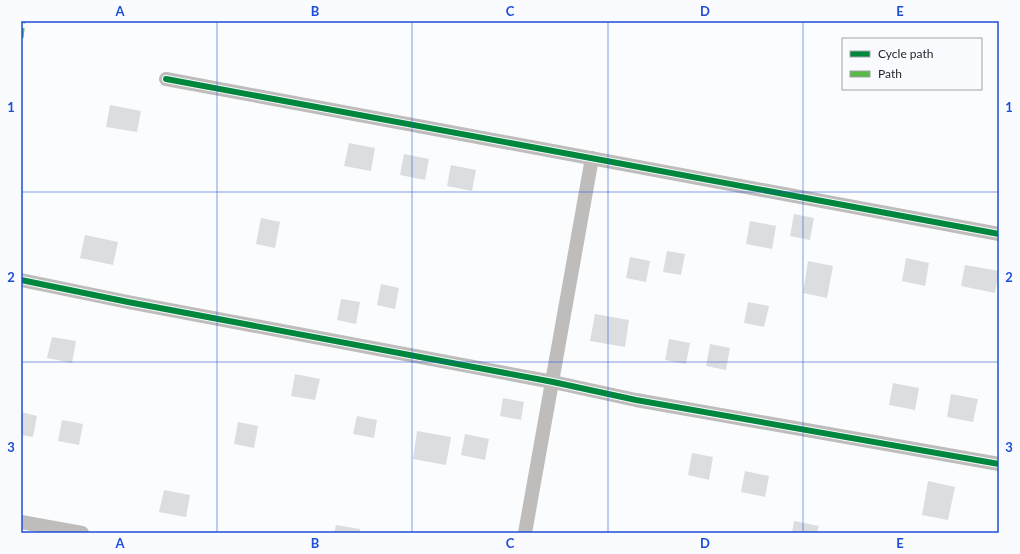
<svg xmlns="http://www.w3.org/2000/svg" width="1020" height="554" font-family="Lato,sans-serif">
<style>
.building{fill:#dbdddf}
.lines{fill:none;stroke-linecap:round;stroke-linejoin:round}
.minor{stroke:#bfbdbc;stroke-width:14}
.quiet{stroke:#58b947;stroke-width:5;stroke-dasharray:10 5;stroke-linecap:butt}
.cycleway-casing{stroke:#fafbfe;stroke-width:8}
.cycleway{stroke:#00873e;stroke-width:6}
.grid{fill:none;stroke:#1d4ed8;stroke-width:1;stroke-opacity:0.55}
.neatline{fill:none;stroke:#1d4ed8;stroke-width:1.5}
.grid-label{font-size:13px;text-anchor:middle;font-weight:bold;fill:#1d4ed8}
</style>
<rect width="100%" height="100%" fill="#fbfcfd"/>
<!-- building -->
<path class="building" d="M 110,105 L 141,111 L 137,132 L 106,127 Z
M 349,143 L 375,148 L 371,171 L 344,166 Z
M 404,154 L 429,159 L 425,180 L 400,175 Z
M 451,165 L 476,170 L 472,191 L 447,186 Z
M 794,214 L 814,218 L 810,240 L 790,236 Z
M 261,218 L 280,222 L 275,248 L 256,244 Z
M 750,221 L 776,226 L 772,249 L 746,244 Z
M 85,235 L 118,242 L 113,265 L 80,258 Z
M 667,251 L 685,254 L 681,275 L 663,272 Z
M 630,257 L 650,261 L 646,282 L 626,278 Z
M 906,258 L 929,263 L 925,286 L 902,281 Z
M 808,261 L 833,266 L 827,298 L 803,293 Z
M 965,265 L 999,271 L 995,293 L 961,286 Z
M 381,284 L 399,288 L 395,309 L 377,305 Z
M 341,299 L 360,302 L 356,324 L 337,320 Z
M 748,302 L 769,306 L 764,327 L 744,323 Z
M 595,314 L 629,320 L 625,347 L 590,341 Z
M 52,337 L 76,341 L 72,363 L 47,358 Z
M 669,339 L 690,343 L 686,364 L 665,360 Z
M 710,344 L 730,348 L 726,370 L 706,366 Z
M 295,374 L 320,379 L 315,400 L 291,396 Z
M 893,383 L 919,388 L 915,410 L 889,405 Z
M 951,394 L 978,399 L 973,422 L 947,417 Z
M 503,398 L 524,402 L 521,420 L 500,416 Z
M 21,412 L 37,416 L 33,437 L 21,435 Z
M 357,416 L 377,420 L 374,438 L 353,434 Z
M 62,420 L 83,424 L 79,445 L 58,441 Z
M 238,422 L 258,426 L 254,448 L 234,444 Z
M 417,431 L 451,437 L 446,465 L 413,459 Z
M 465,434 L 489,439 L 485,460 L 461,455 Z
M 692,453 L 713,457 L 709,480 L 688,475 Z
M 745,471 L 769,476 L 765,497 L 741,492 Z
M 928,481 L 955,487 L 948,520 L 922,515 Z
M 164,490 L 190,495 L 186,517 L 159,512 Z
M 794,521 L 819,526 L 817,533 L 792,533 Z
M 336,525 L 360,529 L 360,533 L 334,533 Z"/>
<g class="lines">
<!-- minor -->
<path class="minor" d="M 166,79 L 999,234
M 21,280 L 128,302 L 553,382 L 636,400 L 999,464
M 21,522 L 82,533
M 525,533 L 592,158"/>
<!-- quiet -->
<path class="quiet" d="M 21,38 L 23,21"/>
<defs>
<path id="cycleway" d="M 166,79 L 999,234
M 21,280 L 128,302 L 553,382 L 636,400 L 999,464"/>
</defs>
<!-- cycleway casing -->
<use href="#cycleway" class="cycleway-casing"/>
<!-- cycleway -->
<use href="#cycleway" class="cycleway"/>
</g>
<!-- grid -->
<path class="grid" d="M 217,21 L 217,533M 412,21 L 412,533M 608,21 L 608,533M 803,21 L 803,533M 21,192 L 999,192M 21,362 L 999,362"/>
<!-- border -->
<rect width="1020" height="554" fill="none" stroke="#fafbfe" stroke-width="44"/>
<!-- legend -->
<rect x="842" y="38" width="140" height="52" fill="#fafbfe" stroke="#a2a3a7"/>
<rect x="850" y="51" width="20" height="6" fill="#00873e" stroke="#a2a3a7"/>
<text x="878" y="58" font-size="12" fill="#1e2025">Cycle path</text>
<rect x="850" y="71" width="20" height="6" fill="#58b947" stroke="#a2a3a7"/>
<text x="878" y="78" font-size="12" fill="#1e2025">Path</text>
<rect x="22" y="22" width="976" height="510" class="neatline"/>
<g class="grid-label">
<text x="120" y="16">A</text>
<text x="315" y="16">B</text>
<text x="510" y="16">C</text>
<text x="705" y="16">D</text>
<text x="900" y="16">E</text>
<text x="11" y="112">1</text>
<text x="1009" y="112">1</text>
<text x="11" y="282">2</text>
<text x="1009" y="282">2</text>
<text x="11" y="452">3</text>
<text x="1009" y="452">3</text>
<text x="120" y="548">A</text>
<text x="315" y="548">B</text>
<text x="510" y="548">C</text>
<text x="705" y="548">D</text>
<text x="900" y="548">E</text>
</g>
</svg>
